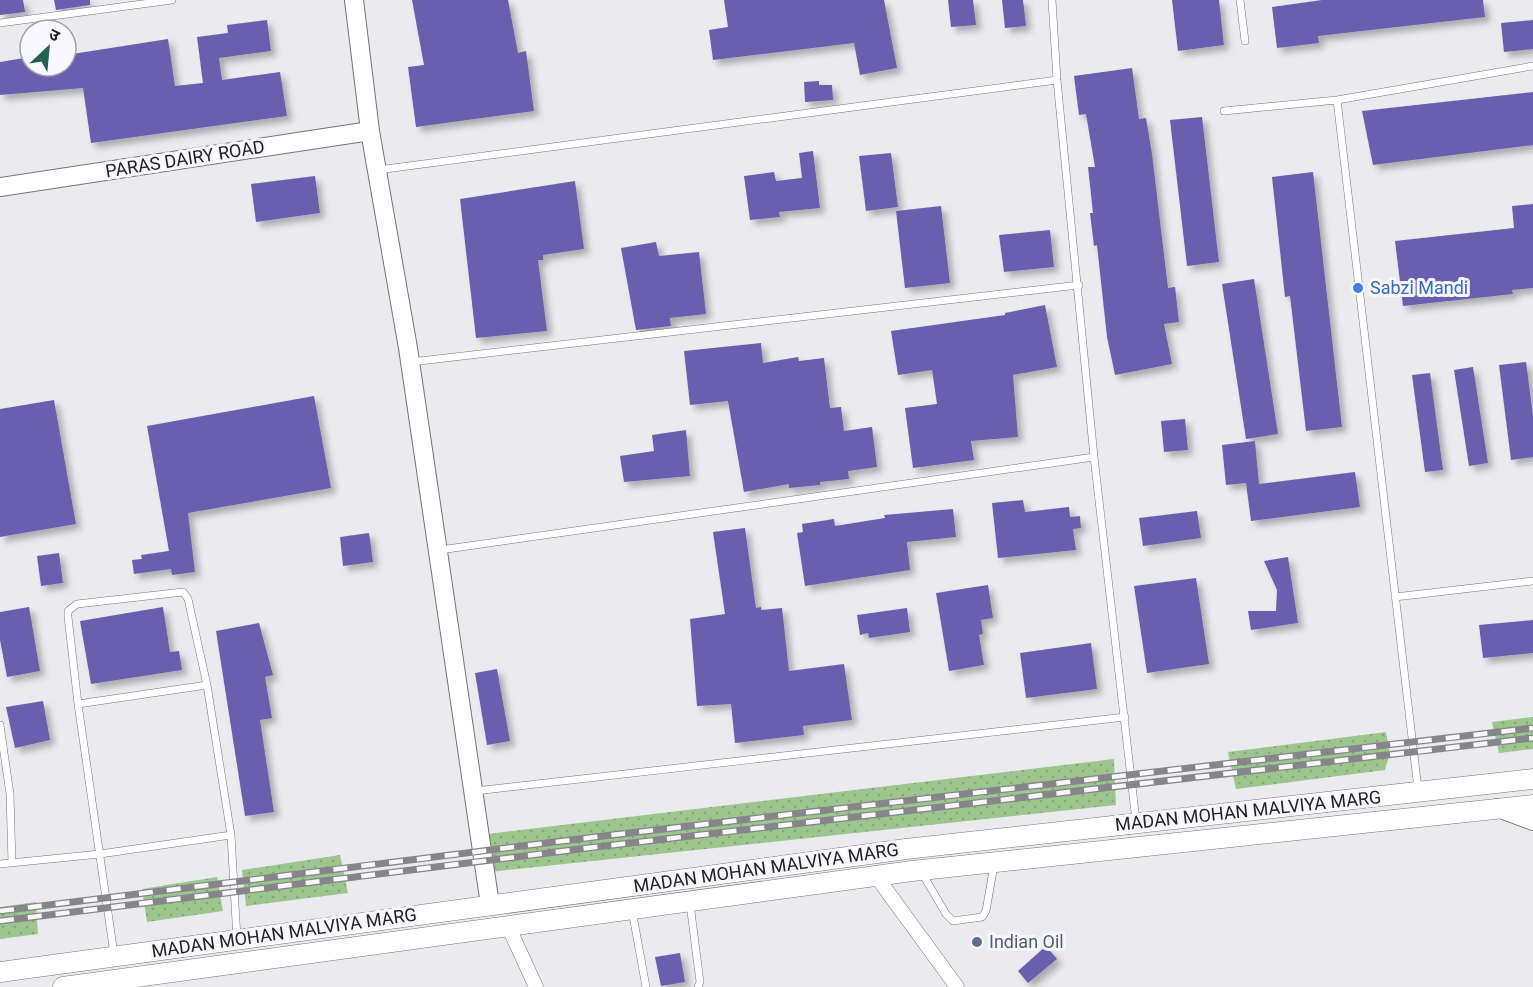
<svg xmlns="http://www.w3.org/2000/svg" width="1533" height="987" font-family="Roboto,'Noto Sans Devanagari',sans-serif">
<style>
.park{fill:url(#park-dots)}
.building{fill:#6b5faf;filter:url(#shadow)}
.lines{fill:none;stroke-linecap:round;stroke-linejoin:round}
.service-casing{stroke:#757479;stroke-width:8}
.minor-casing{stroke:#757479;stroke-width:15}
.tertiary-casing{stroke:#757479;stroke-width:20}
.secondary-casing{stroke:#757479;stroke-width:21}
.service{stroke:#fff;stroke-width:7}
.minor{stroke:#fff;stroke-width:14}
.tertiary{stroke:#fff;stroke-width:18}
.secondary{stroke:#fff;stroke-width:20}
.rail-casing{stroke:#86868a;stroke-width:7}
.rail{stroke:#f7f7fd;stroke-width:4.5;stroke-dasharray:14;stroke-linecap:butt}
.shop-dot{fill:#3f7fe0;stroke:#f7f7fd;stroke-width:2}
.service-dot{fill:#5c6f8a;stroke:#f7f7fd;stroke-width:2}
.labels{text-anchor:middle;stroke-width:6;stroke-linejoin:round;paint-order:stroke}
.street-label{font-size:18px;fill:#232325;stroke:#f7f7fd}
.shop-label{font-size:18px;fill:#366cbe;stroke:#f7f7fd;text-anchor:start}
.service-label{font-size:18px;fill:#4e5e75;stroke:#f7f7fd;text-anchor:start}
</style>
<defs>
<pattern id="park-dots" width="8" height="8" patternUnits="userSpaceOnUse" patternTransform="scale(1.5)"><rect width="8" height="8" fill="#9dc58e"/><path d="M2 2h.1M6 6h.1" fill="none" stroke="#87a97a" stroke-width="1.8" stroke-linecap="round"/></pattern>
<filter id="shadow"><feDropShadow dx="5" dy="5" stdDeviation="3" flood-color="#0004"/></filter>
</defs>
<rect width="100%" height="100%" fill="#eaeaef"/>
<!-- park -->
<path class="park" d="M 1533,717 L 1533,749 L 1499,753 L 1492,722 Z
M 1386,732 L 1390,753 L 1385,770 L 1236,789 L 1228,752 Z
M 1114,759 L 1116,805 L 490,872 L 487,834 Z
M 340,855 L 348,893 L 246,906 L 242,870 Z
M 217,877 L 223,911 L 147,922 L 142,889 Z
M 36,902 L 38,934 L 0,939 L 0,907 Z"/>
<!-- building -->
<path class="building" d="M 0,0 L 23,0 L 25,12 L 0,15 Z
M 54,0 L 90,0 L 90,5 L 56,10 Z
M 412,0 L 508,0 L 518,53 L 526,51 L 534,111 L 416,127 L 408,67 L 424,65 Z
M 724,0 L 884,0 L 897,68 L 860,75 L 854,43 L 713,60 L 709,30 L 728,27 Z
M 948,0 L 973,0 L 976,25 L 951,27 Z
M 1002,0 L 1023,0 L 1026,26 L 1005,28 Z
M 1172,0 L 1219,0 L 1224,45 L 1178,51 Z
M 1322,0 L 1483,0 L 1485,17 L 1318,36 L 1319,43 L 1277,48 L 1272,7 Z
M 267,20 L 271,51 L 219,58 L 222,80 L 280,72 L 287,116 L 91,143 L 83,88 L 0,95 L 0,62 L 30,57 L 30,66 L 66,66 L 66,55 L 168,39 L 175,86 L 203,83 L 197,37 L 228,33 L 227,25 Z
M 1533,20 L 1533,49 L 1504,52 L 1501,23 Z
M 1132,68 L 1139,119 L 1146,118 L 1152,154 L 1168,288 L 1175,287 L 1179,322 L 1164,324 L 1172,364 L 1115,375 L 1107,337 L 1097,245 L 1094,246 L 1090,213 L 1093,213 L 1088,167 L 1095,167 L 1086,114 L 1079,115 L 1074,76 Z
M 819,81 L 819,85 L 832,85 L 833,100 L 805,102 L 804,82 Z
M 1533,92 L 1533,145 L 1373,165 L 1362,111 Z
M 1202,117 L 1219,262 L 1187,266 L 1170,120 Z
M 813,151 L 820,208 L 779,212 L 780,217 L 750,220 L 744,176 L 774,172 L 776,181 L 802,178 L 799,153 Z
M 891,153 L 898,207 L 866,211 L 859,156 Z
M 1313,172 L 1342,427 L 1306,431 L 1290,296 L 1285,297 L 1272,177 Z
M 315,176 L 320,213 L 256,222 L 251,184 Z
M 575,181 L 584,249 L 543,255 L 543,260 L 538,260 L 547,331 L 476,338 L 460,199 Z
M 1533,204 L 1533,288 L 1512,290 L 1513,294 L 1403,306 L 1395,241 L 1514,228 L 1512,206 Z
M 941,206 L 950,283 L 905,288 L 896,211 Z
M 1050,230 L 1054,267 L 1004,272 L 999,235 Z
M 656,242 L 659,256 L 699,252 L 706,314 L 670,318 L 671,326 L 636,330 L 621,248 Z
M 1254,279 L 1278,434 L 1246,439 L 1222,284 Z
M 1045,305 L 1057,367 L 1013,375 L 1018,437 L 971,441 L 974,460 L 913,468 L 905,408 L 937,404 L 932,370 L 898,375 L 891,331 L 1005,315 L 1005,313 Z
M 761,343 L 763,363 L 798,357 L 799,361 L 824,358 L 830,408 L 841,407 L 844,431 L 872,427 L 877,467 L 848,471 L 849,479 L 820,482 L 820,485 L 789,488 L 789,484 L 744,492 L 728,401 L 690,405 L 684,351 Z
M 1526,362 L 1533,416 L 1533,457 L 1511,460 L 1499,365 Z
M 1473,367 L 1488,463 L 1469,466 L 1454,370 Z
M 1430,373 L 1443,470 L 1425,472 L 1412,375 Z
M 314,396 L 331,488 L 188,513 L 195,572 L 172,575 L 171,569 L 134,574 L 132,560 L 142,559 L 141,555 L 169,551 L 147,426 Z
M 54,400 L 76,524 L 0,537 L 0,409 Z
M 1185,419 L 1188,450 L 1164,452 L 1161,421 Z
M 686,430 L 690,476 L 624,482 L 620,456 L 654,451 L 652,435 Z
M 1255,441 L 1259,484 L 1355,472 L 1360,507 L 1251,521 L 1246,483 L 1226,485 L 1222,445 Z
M 1023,500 L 1025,512 L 1069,507 L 1070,517 L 1080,516 L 1081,528 L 1073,529 L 1076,550 L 998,558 L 992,503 Z
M 953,509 L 956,537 L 907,542 L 910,570 L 805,586 L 797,533 L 803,532 L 802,524 L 834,519 L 835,526 L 885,518 L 884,515 Z
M 1197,511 L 1201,538 L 1143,546 L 1139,518 Z
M 745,528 L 756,608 L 761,607 L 761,610 L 782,608 L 789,671 L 844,664 L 852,720 L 803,726 L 804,735 L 735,743 L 731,704 L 697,706 L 690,619 L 725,614 L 713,532 Z
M 369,533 L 373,562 L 343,566 L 340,537 Z
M 59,553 L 63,583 L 41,586 L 37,556 Z
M 1288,557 L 1298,623 L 1251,630 L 1248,611 L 1276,611 L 1277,590 L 1264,561 Z
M 1196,578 L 1209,664 L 1147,673 L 1134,586 Z
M 988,585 L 993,618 L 981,620 L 983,634 L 979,635 L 984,665 L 949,671 L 936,593 Z
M 29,607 L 40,671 L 7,677 L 0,640 L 0,612 Z
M 163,607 L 170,652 L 179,651 L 182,670 L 91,684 L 80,621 Z
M 907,608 L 910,632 L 869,638 L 868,633 L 860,635 L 857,615 Z
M 1533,620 L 1533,653 L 1483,658 L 1479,625 Z
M 259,623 L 273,675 L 265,677 L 272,718 L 260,720 L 274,812 L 245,816 L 216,631 Z
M 1091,643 L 1097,689 L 1026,698 L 1020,653 Z
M 497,669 L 510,741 L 487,745 L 475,673 Z
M 43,701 L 50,740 L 15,748 L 6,707 Z
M 1046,946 L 1057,959 L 1028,983 L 1018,971 Z
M 680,953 L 685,982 L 661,986 L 655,957 Z"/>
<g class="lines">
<defs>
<path id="service" d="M 1052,0 L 1057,80 L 1094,457 L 1136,821
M 1240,0 L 1245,41
M 0,23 L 172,0
M 1337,100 L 1418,789
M 1224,111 L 1337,100 L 1533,66
M 378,170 L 1057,80
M 411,362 L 1079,285
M 440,550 L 1094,457
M 1395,597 L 1533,581
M 78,704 L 68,617 L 68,611 L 77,604 L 183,592 L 188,599 L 207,685
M 0,725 L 10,794 L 12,863
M 475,791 L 1125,717
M 0,864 L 100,854 L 231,835
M 922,873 L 946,914 L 953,921 L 982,917 L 986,911 L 994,865
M 690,904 L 700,982 L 698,987
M 632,910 L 646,987
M 114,954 L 78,704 L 207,685 L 231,835 L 237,939"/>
<path id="minor" d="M 876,876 L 957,987
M 508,926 L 536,987"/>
<path id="tertiary" d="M 354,0 L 370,131 L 408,348 L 490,905
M 0,187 L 370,131
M 1498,808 L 1533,821"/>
<path id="secondary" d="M 0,972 L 906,849 L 1533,779
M 63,987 L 912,871 L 1533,805"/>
</defs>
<!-- service casing -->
<use href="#service" class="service-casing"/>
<!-- minor casing -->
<use href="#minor" class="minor-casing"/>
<!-- tertiary casing -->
<use href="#tertiary" class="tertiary-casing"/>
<!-- secondary casing -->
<use href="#secondary" class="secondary-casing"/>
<!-- service -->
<use href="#service" class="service"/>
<!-- minor -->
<use href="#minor" class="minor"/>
<!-- tertiary -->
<use href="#tertiary" class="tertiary"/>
<!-- secondary -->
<use href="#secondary" class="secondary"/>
<defs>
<path id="rail" d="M 0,911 L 595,837 L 1533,728
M 0,921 L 596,847 L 1533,738"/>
</defs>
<!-- rail casing -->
<use href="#rail" class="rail-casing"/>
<!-- rail -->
<use href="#rail" class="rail"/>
</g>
<!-- markers -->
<circle class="shop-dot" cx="1358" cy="288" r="6"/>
<circle class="service-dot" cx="977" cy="942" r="6"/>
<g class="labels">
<!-- street labels -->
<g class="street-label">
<text transform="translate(185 159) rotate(-9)" y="6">PARAS DAIRY ROAD</text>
<text transform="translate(1248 811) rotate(-6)" y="6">MADAN MOHAN MALVIYA MARG</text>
<text transform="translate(766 868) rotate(-8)" y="6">MADAN MOHAN MALVIYA MARG</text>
<text transform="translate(284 933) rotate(-8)" y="6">MADAN MOHAN MALVIYA MARG</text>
</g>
<!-- shop labels -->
<g class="shop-label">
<text x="1370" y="294">Sabzi Mandi</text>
</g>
<!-- service labels -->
<g class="service-label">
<text x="989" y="948">Indian Oil</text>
</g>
</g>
<!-- north arrow -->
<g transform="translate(48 48) rotate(26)"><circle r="28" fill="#f7f7fd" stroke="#a2a2a7" stroke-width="1.5"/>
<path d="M0-4.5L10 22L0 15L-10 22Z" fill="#226250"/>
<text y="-9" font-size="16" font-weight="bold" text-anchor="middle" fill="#232325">उ</text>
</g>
</svg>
